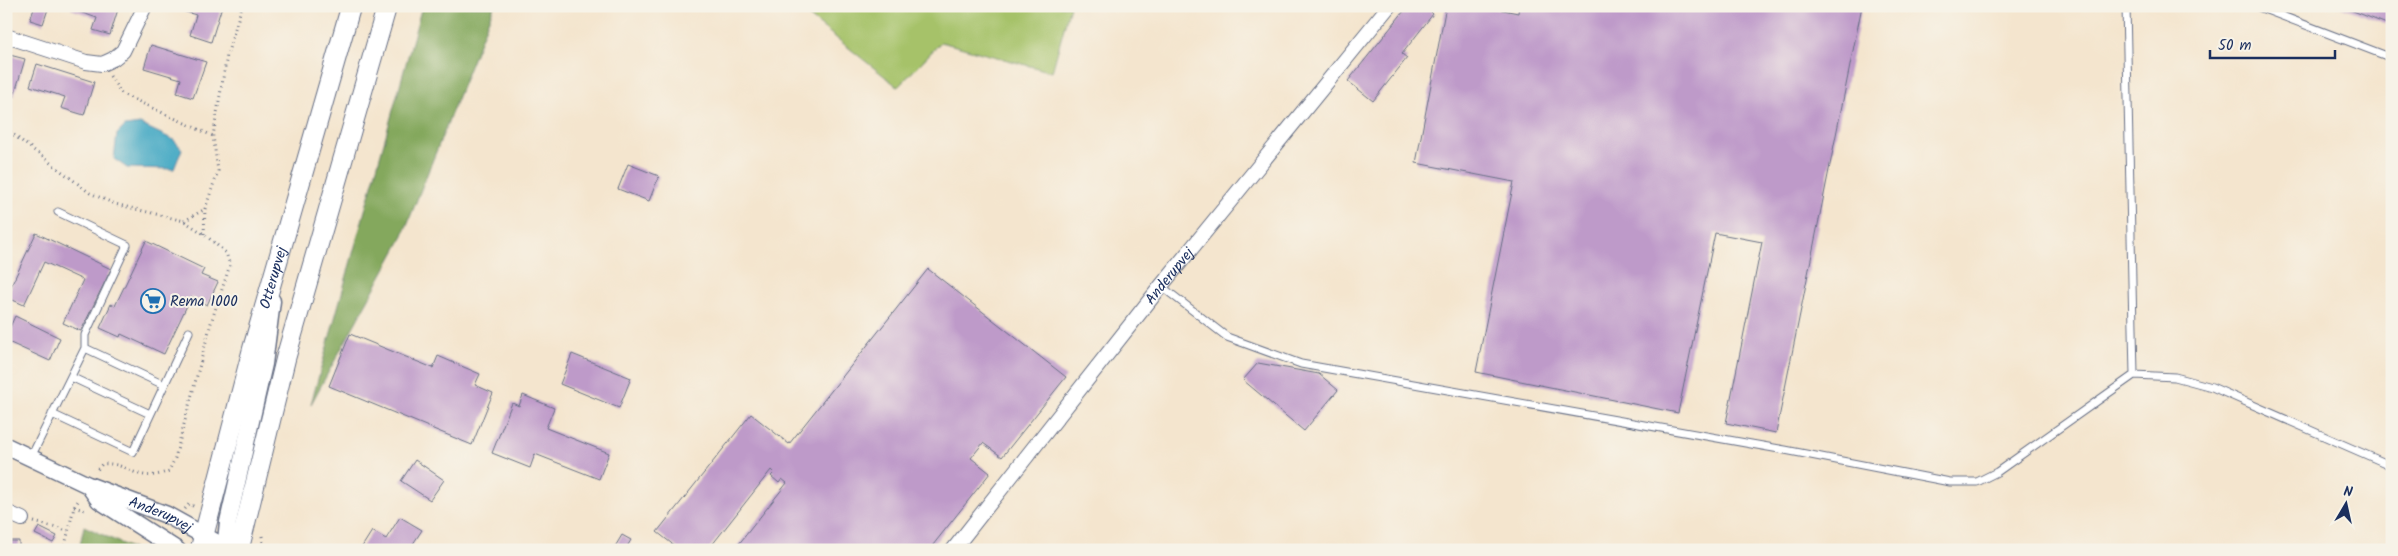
<svg xmlns="http://www.w3.org/2000/svg" width="2398" height="556" font-family="Kalam,sans-serif">
<style>
.green{fill:#a6c269;stroke:#607864}
.forest{fill:#84a85d;stroke:#506c5e}
.water{fill:#44a9c4;stroke:#306c91}
.building{fill:#be9ac9}
.lines{fill:none;stroke-linecap:round;stroke-linejoin:round}
.service-casing{stroke:#676f85;stroke-width:9}
.minor-casing{stroke:#676f85;stroke-width:16}
.tertiary-casing{stroke:#676f85;stroke-width:19}
.secondary-casing{stroke:#676f85;stroke-width:21}
.path{stroke:#676f85;stroke-width:3;stroke-dasharray:1 4;stroke-linecap:butt}
.service{stroke:#fff;stroke-width:7}
.minor{stroke:#fff;stroke-width:14}
.tertiary{stroke:#fff;stroke-width:16}
.secondary{stroke:#fff;stroke-width:19}
.labels{text-anchor:middle;stroke-width:4;stroke-linejoin:round;paint-order:stroke}
.street-label{font-size:15px;fill:#1b2f5e;stroke:#f7f3e8}
.poi-label{font-size:15px;fill:#1b2f5e;stroke:#f7f3e8;text-anchor:start}
</style>
<rect width="100%" height="100%" fill="#f7f3e8"/>
<filter id="ink" filterUnits="userSpaceOnUse"><feTurbulence type="fractalNoise" baseFrequency=".02" numOctaves="2"/><feDisplacementMap in="SourceGraphic" scale="10" xChannelSelector="R" yChannelSelector="G"/><feConvolveMatrix kernelMatrix="1 2 1 2 8 2 1 2 1" color-interpolation-filters="sRGB"/></filter>
<filter id="wash" filterUnits="userSpaceOnUse"><feTurbulence type="fractalNoise" baseFrequency=".0096" numOctaves="4" result="noise"/><feDisplacementMap in="SourceGraphic" scale="20" xChannelSelector="R" yChannelSelector="G"/><feGaussianBlur stdDeviation="1.12" result="paint"/><feColorMatrix in="noise" values="0 0 0 0 0 0 0 0 0 0 0 0 0 0 0 0 0 1.4 0 .05"/><feComposite in="paint" operator="in"/></filter>
<g filter="url(#wash)">
<rect width="100%" height="100%" fill="#f4e5ce"/>
<!-- green -->
<path class="green" d="M 796,6 L 1070,6 L 1052,72 L 941,42 L 898,87 Z"/>
<!-- forest -->
<path class="forest" d="M 422,6 L 494,6 L 401,240 L 311,404 Z
M 84,526 L 135,550 L 79,550 Z"/>
<!-- water -->
<path class="water" d="M 140,124 L 174,140 L 182,149 L 174,169 L 127,168 L 114,159 L 117,134 L 125,126 Z"/>
<g id="blocks">
<!-- building -->
<path class="building" d="M 35,6 L 49,6 L 43,24 L 30,20 Z
M 72,6 L 119,6 L 110,35 L 93,30 L 97,18 L 71,9 Z
M 166,6 L 222,6 L 211,42 L 190,35 L 196,15 Z
M 1408,6 L 1435,8 L 1431,12 L 1433,14 L 1402,54 L 1407,58 L 1373,101 L 1348,81 Z
M 1446,6 L 1483,6 L 1518,13 L 1519,6 L 1862,6 L 1776,433 L 1726,423 L 1762,242 L 1715,233 L 1678,413 L 1476,372 L 1514,182 L 1416,163 Z
M 2340,6 L 2392,6 L 2392,26 Z
M 151,45 L 206,62 L 193,98 L 177,93 L 181,79 L 144,68 Z
M 6,54 L 25,59 L 14,96 L 6,94 Z
M 37,64 L 94,82 L 84,115 L 61,108 L 65,97 L 30,86 Z
M 628,164 L 659,176 L 649,201 L 618,189 Z
M 36,233 L 111,269 L 81,331 L 63,323 L 83,280 L 44,262 L 24,305 L 6,297 Z
M 146,241 L 204,269 L 201,275 L 218,282 L 207,305 L 191,297 L 164,354 L 121,334 L 120,337 L 100,328 L 111,304 L 115,306 Z
M 928,269 L 1066,377 L 1002,457 L 983,443 L 971,458 L 990,473 L 929,550 L 734,550 L 787,483 L 782,479 L 779,483 L 771,476 L 774,473 L 771,470 L 708,550 L 680,550 L 657,532 L 751,414 L 789,444 Z
M 15,316 L 60,338 L 50,361 L 6,341 L 6,336 Z
M 350,334 L 433,368 L 438,356 L 480,374 L 475,385 L 493,393 L 472,445 L 329,386 Z
M 572,354 L 631,378 L 619,408 L 560,384 Z
M 1258,363 L 1319,374 L 1338,390 L 1304,431 L 1243,380 Z
M 523,395 L 554,408 L 546,428 L 609,453 L 599,479 L 535,454 L 530,468 L 492,453 L 512,403 L 519,406 Z
M 415,460 L 444,480 L 430,500 L 401,481 Z
M 400,517 L 422,530 L 409,550 L 360,550 L 372,531 L 386,539 Z
M 39,527 L 57,536 L 53,543 L 35,534 Z
M 622,535 L 631,540 L 625,550 L 613,550 Z
M 6,541 L 19,541 L 19,550 L 6,550 Z
M 2392,547 L 2392,550 L 2376,550 L 2376,548 Z"/>
</g>
</g>
<g filter="url(#ink)">
<use href="#blocks" fill-opacity="0" stroke="#676f85" stroke-width="1"/>
<g class="lines">
<defs>
<path id="service" d="M 2126,6 L 2134,375 L 2175,377 L 2212,387 L 2392,466
M 2256,6 L 2392,58
M 1161,286 L 1227,337 L 1301,364 L 1785,450 L 1950,482 L 1977,482 L 1997,472 L 2134,375
M 85,348 L 164,385
M 71,377 L 150,414
M 52,414 L 133,452 L 189,332
M 31,457 L 85,348 L 85,335 L 127,245 L 58,212"/>
<g id="minor">
<path d="M 6,36 L 86,62 L 102,64 L 113,59 L 123,51 L 145,6"/>
<path d="M 6,512 L 22,519"/>
<path id="s1" d="M 953,550 L 1161,286 L 1389,6"/>
</g>
<g id="tertiary">
<path id="s2" d="M 6,446 L 88,485 L 167,515 L 230,550"/>
<path d="M 89,486 L 99,500 L 177,550"/>
<path d="M 225,550 L 228,522 L 264,364 L 272,301"/>
</g>
<g id="secondary">
<path id="s3" d="M 200,550 L 253,347 L 351,6"/>
<path d="M 239,550 L 286,357 L 387,6"/>
</g>
</defs>
<!-- service casing -->
<use href="#service" class="service-casing"/>
<!-- minor casing -->
<use href="#minor" class="minor-casing"/>
<!-- tertiary casing -->
<use href="#tertiary" class="tertiary-casing"/>
<!-- secondary casing -->
<use href="#secondary" class="secondary-casing"/>
<!-- path -->
<path class="path" d="M 110,76 L 122,94 L 213,136
M 6,129 L 90,193 L 115,204 L 184,221 L 204,234 L 226,253 L 230,265 L 211,323 L 175,458 L 169,471 C 134,485 130,461 102,464 L 96,471
M 184,221 L 205,209
M 204,234 L 205,209 L 218,171 L 213,136 L 227,55 L 242,6
M 74,507 L 87,511
M 185,509 L 189,504 L 195,507
M 34,522 L 68,531
M 262,536 L 264,550
M 64,550 L 74,507 L 80,498"/>
<!-- service -->
<use href="#service" class="service"/>
<!-- minor -->
<use href="#minor" class="minor"/>
<!-- tertiary -->
<use href="#tertiary" class="tertiary"/>
<!-- secondary -->
<use href="#secondary" class="secondary"/>
</g>
</g>
<!-- icons -->
<defs>
<symbol id="supermarket-ring" viewBox="-11 -11 22 22"><circle r="9.5" fill="#f7f3e8" stroke="#1f6fb2" stroke-width="1.5"/><path d="M-6-5.5h2.5l.6 2H6L4.5 2H-2.5L-4.4-4H-6ZM-1.5 3.2a1.3 1.3 0 1 0 .1 0ZM3 3.2a1.3 1.3 0 1 0 .1 0Z" fill="#1f6fb2"/></symbol>
</defs>
<g fill-rule="evenodd">
<use href="#supermarket-ring" x="139" y="287" width="28" height="28"/>
</g>
<g class="labels">
<!-- street labels -->
<g class="street-label">
<text dy="5" stroke="none"><textPath href="#s1" startOffset="349">Anderupvej</textPath></text>
<text dy="5" stroke="none"><textPath href="#s3" startOffset="282">Otterupvej</textPath></text>
<text dy="5" stroke="none"><textPath href="#s2" startOffset="169">Anderupvej</textPath></text>
</g>
<!-- poi labels -->
<g class="poi-label">
<text x="170" y="306">Rema 1000</text>
</g>
</g>
<!-- margin -->
<rect width="2398" height="556" fill="none" stroke="#f7f3e8" stroke-width="25"/>
<!-- north arrow -->
<g transform="translate(2346 504) rotate(9)" stroke="#f7f3e8" stroke-width="4" paint-order="stroke">
<path d="M0-4L9 19L0 12L-9 19Z" fill="#1b2f5e"/>
<text y="-8" font-size="14" font-weight="bold" text-anchor="middle" fill="#1b2f5e">N</text>
</g>
<!-- scale -->
<path d="M2210 50v8h125v-8" fill="none" stroke="#1b2f5e" stroke-width="2.5"/>
<text x="2218" y="50" font-size="15" fill="#1b2f5e" stroke="#f7f3e8" stroke-width="4" paint-order="stroke">50 m</text>
</svg>
